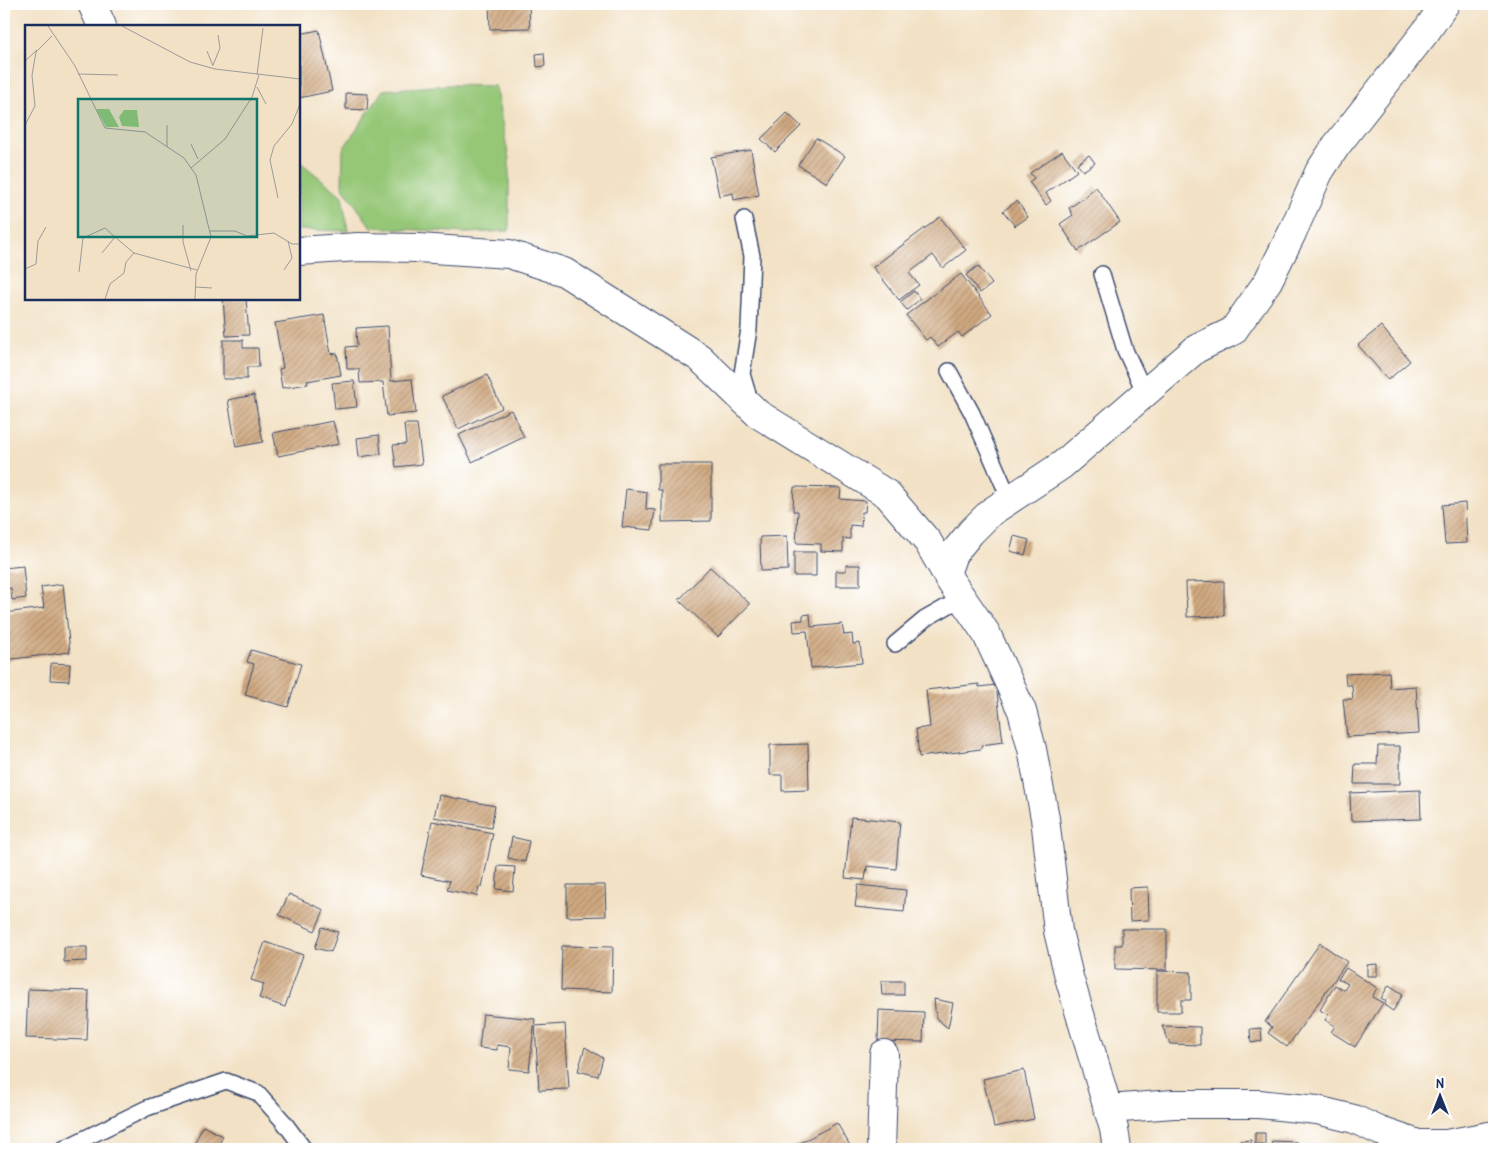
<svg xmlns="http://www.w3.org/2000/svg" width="1498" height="1153" font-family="'Patrick Hand',sans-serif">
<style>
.grass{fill:#95c777;stroke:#587b6a}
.building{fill:url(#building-hatch)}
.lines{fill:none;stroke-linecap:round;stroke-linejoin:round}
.service-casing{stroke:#3b4a6d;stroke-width:18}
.minor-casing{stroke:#3b4a6d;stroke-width:30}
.service{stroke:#fff;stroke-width:15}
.minor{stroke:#fff;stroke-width:28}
.inset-road{fill:none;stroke:#9c9a9b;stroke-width:1}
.view{fill:#0f766e;fill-opacity:0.15;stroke:#0f766e;stroke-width:2.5}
.inset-edge{fill:none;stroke:#1b2f5e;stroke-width:2.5}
</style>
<defs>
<pattern id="building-hatch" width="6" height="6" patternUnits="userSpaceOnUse" patternTransform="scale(1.25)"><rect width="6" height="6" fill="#d0a980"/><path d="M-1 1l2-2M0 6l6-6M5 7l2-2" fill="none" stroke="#a88a6c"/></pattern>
</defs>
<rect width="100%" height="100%" fill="#fff"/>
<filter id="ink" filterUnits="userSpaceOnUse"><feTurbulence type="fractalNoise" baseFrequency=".02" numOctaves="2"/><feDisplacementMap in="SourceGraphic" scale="10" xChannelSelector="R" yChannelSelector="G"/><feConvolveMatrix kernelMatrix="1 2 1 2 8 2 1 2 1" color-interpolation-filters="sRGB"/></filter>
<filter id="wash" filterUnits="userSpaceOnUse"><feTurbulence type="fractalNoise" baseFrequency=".0096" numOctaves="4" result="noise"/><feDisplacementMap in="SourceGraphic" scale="20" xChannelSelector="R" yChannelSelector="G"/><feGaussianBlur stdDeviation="1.12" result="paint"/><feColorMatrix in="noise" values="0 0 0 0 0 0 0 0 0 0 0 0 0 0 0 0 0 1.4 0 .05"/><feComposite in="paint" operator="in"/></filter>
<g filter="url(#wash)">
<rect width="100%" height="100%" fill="#f2e1c4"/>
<!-- grass -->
<path class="grass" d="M 448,85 L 495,86 L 509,159 L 509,231 L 467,233 L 371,227 L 342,186 L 343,149 L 383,90 Z
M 299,161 L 342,196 L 348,231 L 299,230 Z"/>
<g id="blocks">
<!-- building -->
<path class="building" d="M 489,4 L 529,4 L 530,28 L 490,29 Z
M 319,30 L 332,91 L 299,98 L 299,34 Z
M 544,53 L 545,66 L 537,67 L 536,54 Z
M 346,93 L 368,94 L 367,110 L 346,109 Z
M 787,113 L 801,126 L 775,152 L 761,139 Z
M 816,138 L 845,156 L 827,183 L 798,165 Z
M 751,150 L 759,195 L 734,200 L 733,193 L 719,196 L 711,157 Z
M 1062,151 L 1077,171 L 1046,193 L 1051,201 L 1046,205 L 1029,182 L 1034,178 L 1030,173 Z
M 1089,155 L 1095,163 L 1083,171 L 1077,164 Z
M 1096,187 L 1120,222 L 1078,251 L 1060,224 L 1073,215 L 1069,208 L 1088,195 L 1087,194 Z
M 1017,201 L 1028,217 L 1015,226 L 1003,211 Z
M 940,217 L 966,250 L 943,268 L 933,255 L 909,273 L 919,285 L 899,300 L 873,267 Z
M 978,266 L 992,284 L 980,293 L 966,275 Z
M 961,274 L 992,314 L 962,337 L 958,332 L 938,347 L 930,337 L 926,340 L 906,315 Z
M 914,291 L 920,299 L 907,310 L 900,302 Z
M 223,299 L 246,299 L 249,335 L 226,336 Z
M 324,315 L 331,354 L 337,353 L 341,375 L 307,381 L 308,384 L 282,388 L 279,369 L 283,368 L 275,323 Z
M 388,326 L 391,381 L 412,379 L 416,413 L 387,416 L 383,382 L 360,383 L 359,369 L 347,369 L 346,347 L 357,346 L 356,328 Z
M 1381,326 L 1410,361 L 1388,380 L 1358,345 Z
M 223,340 L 243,340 L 243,348 L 258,348 L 259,367 L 247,367 L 247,379 L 223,379 Z
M 487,375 L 502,408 L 458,429 L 442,396 Z
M 354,381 L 357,407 L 335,409 L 332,383 Z
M 254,395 L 263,442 L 236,447 L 228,400 Z
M 511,410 L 524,437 L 472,462 L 459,435 Z
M 333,421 L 339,444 L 278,456 L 273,433 Z
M 404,424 L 417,424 L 422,464 L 396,467 L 393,445 L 406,444 Z
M 379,435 L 381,454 L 359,457 L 357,438 Z
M 658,464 L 711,464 L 711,521 L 662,522 L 662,490 L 658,490 Z
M 794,487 L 841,488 L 840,499 L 866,501 L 865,512 L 862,512 L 861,526 L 850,525 L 850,539 L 843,538 L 843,552 L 821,551 L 821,544 L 796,543 L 798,511 L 793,511 Z
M 626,489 L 647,492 L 646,509 L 655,510 L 652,530 L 622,527 Z
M 1465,503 L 1467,543 L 1445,544 L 1442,505 Z
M 787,536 L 788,570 L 761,571 L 760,537 Z
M 1014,536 L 1029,540 L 1025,555 L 1010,551 Z
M 794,552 L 816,552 L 816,576 L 794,576 Z
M 846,565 L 860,565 L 860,586 L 836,586 L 836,571 L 846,571 Z
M 23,566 L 26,598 L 12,600 L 11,588 L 4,589 L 4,568 Z
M 710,567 L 750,604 L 718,637 L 679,600 Z
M 1224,581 L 1224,616 L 1187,617 L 1186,582 Z
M 63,584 L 70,652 L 5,660 L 4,613 L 44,608 L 41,587 Z
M 810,614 L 811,627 L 842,624 L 844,635 L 852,634 L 853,644 L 860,643 L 862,663 L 811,668 L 807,631 L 794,632 L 793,621 L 803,620 L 803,615 Z
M 251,650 L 301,664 L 288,707 L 245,695 L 254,664 L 247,662 Z
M 51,663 L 70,664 L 69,681 L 50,680 Z
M 1389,672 L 1390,688 L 1416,686 L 1419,733 L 1347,737 L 1343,699 L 1353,699 L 1352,685 L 1346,685 L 1345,674 Z
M 979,684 L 979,687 L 996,685 L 1003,742 L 981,745 L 981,749 L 919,757 L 916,729 L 930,727 L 926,690 Z
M 808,744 L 809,790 L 782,791 L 782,775 L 770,775 L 770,745 Z
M 1378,746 L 1400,746 L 1400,784 L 1354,784 L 1355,764 L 1377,764 Z
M 1420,790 L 1421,819 L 1351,821 L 1350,793 Z
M 439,795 L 495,806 L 491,828 L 434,817 Z
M 851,817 L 900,822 L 896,869 L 867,866 L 865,880 L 845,878 Z
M 432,821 L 493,833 L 482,887 L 479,887 L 477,896 L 447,890 L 450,881 L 421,875 Z
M 512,837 L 529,841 L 525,862 L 508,858 Z
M 498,866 L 515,867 L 513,891 L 496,889 Z
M 567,885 L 605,885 L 606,916 L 567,917 Z
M 858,885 L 906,890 L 904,912 L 855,907 Z
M 1148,887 L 1149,920 L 1130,921 L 1129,888 Z
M 289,894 L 324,910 L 315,931 L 279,915 Z
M 322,927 L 338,932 L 331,952 L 315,948 Z
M 1122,929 L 1167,929 L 1167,970 L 1115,969 L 1115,945 L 1122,945 Z
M 265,942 L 303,955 L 285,1007 L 259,998 L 264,984 L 251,980 Z
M 1320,943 L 1347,962 L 1287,1047 L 1268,1033 L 1272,1027 L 1265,1022 Z
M 562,946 L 613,947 L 612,992 L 561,990 Z
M 64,947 L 87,947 L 87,961 L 64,962 Z
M 1377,964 L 1377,976 L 1367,976 L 1367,965 Z
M 1346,968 L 1377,988 L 1372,997 L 1383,1003 L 1355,1047 L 1331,1032 L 1335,1026 L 1325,1020 L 1328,1015 L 1320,1010 L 1335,985 L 1344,990 L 1348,984 L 1338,979 Z
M 1157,971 L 1191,972 L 1191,1000 L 1181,1000 L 1181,1012 L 1157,1012 Z
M 881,981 L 904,981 L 904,995 L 882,995 Z
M 1389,985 L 1403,994 L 1393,1011 L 1384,1005 L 1386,1001 L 1381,998 Z
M 28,989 L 89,991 L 87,1040 L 26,1038 Z
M 934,999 L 953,1003 L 948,1028 L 936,1018 Z
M 879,1010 L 924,1012 L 923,1042 L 878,1041 Z
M 483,1014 L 535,1019 L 529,1071 L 509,1069 L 511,1047 L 497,1045 L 497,1050 L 479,1048 Z
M 565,1024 L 569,1089 L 539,1090 L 535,1026 Z
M 1162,1026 L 1200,1027 L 1200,1045 L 1170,1044 Z
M 1261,1028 L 1262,1041 L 1251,1043 L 1250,1029 Z
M 585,1047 L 603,1058 L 598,1076 L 578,1071 Z
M 1024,1070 L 1034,1119 L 994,1127 L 983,1079 Z
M 837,1123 L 852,1149 L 789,1149 Z
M 203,1126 L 223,1136 L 217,1149 L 192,1149 Z
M 1255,1133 L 1265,1133 L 1265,1144 L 1255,1144 Z
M 1251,1140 L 1251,1149 L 1241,1149 L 1240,1141 Z
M 1272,1141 L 1297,1142 L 1297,1149 L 1271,1149 Z"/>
</g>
</g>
<g filter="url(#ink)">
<use href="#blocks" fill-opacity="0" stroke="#3b4a6d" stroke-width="1"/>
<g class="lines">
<defs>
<path id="service" d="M 744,219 L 752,256 L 749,329 L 742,374 L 750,401
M 1102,274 L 1125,350 L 1145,393
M 949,371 L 972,413 L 1010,500
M 895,644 L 925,619 L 962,598
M 63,1149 L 147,1108 L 226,1081 L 258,1093 L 283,1121 L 304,1149"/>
<path id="minor" d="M 92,4 L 102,26
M 299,251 L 358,247 L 418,248 L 509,254 L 564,272 L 700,358 L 758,414 L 887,494 L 928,542 L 951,582 L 986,633 L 1022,711 L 1032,749 L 1045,818 L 1058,931 L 1069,977 L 1114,1129 L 1117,1149
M 946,574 L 953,554 L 971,532 L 991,512 L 1062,465 L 1196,349 L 1233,331 L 1268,281 L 1292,233 L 1319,172 L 1336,146 L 1427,30 L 1445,4
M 1109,1109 L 1173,1104 L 1259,1104 L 1317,1110 L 1354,1119 L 1380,1131 L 1418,1144 L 1446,1144 L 1494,1135
M 881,1149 L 884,1054"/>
</defs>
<!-- service casing -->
<use href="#service" class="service-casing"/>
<!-- minor casing -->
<use href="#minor" class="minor-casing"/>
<!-- service -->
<use href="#service" class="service"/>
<!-- minor -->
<use href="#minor" class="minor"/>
</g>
</g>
<!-- overview -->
<g transform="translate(25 25)">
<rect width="275" height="275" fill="#f2e1c4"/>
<path d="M 71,84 L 84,84 L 94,102 L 81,102 ZM 99,85 L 112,85 L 114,102 L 97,101 L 94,92 Z" fill="#95c777"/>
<path class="inset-road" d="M 23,1 L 50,41 L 80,103 L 120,107 L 159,133 L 171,150 L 186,212 L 171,249 L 170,274M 97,1 L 165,37 L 190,44 L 275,54M 182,26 L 188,41M 0,36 L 12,25M 188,40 L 195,23 L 193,10M 53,49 L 93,50M 232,50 L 238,3M 232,62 L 241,79M 0,100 L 10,81 L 7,50 L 11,27 L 27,11M 142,100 L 142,122M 166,119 L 173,134M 166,143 L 200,114 L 227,72 L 234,50M 253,173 L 245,135 L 249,121 L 267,99 L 275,79M 158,200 L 158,217 L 166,246M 185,206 L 210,206 L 222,211 L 249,208 L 267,219 L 275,219M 77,228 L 90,212 L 109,228M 0,244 L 11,239 L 13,216 L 21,202M 259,245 L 267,233 L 263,216M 54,247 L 58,213 L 80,203 L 90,212M 171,262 L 187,263M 80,274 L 85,259 L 99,248 L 101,237 L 109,228 L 172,245"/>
<path class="view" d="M 53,74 L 232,74 L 232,212 L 53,212 Z"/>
<rect width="275" height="275" class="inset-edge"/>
</g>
<!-- margin -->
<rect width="1498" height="1153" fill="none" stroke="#fff" stroke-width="20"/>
<!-- north arrow -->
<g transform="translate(1440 1096)" stroke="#ffffff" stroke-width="4" paint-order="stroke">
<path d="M0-4L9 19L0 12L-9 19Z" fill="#1b2f5e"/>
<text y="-8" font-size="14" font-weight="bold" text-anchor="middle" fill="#1b2f5e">N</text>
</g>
</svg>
